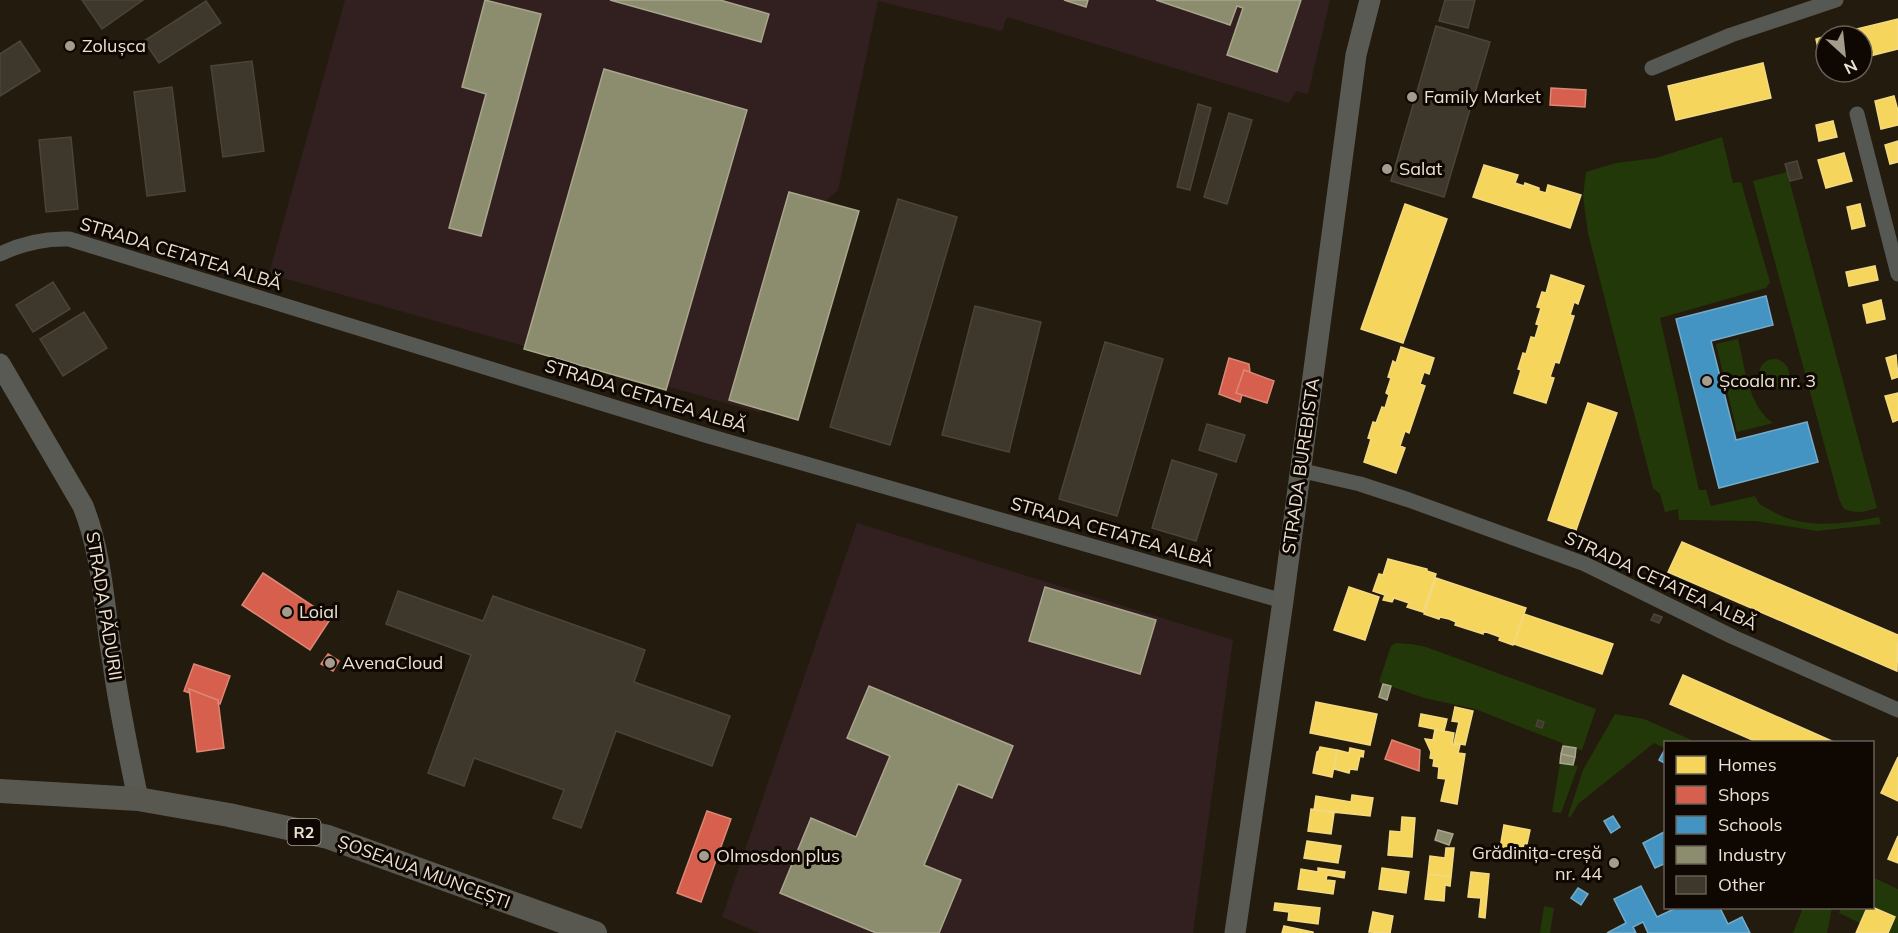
<svg xmlns="http://www.w3.org/2000/svg" width="1898" height="933" font-family="Mulish,sans-serif">
<style>
.industrial{fill:#322021}
.green{fill:#233809}
.homes{fill:#f6d55c;stroke:#f3d980;stroke-width:1.5}
.shops{fill:#d6604d;stroke:#dd8775;stroke-width:1.5}
.schools{fill:#4393c3;stroke:#76abc8;stroke-width:1.5}
.industry{fill:#8c8c6e;stroke:#a9a68c;stroke-width:1.5}
.building{fill:#3e372c;stroke:#4b4438;stroke-width:1.5}
.lines{fill:none;stroke-linecap:round;stroke-linejoin:round}
.street{stroke:#565854;stroke-width:15}
.secondary{stroke:#595a54;stroke-width:21}
.primary{stroke:#585750;stroke-width:24}
.poi-dot{fill:#a69c8e;stroke:#0f0802;stroke-width:2}
.labels{text-anchor:middle;stroke-width:6;stroke-linejoin:round;paint-order:stroke}
.shield{fill:#0f0802;stroke:#aaa194;stroke-width:1.5}
.shield-label{font-size:16px;font-weight:bold;fill:#ece2d3}
.poi-label{font-size:18px;fill:#ece2d3;stroke:#0f0802;text-anchor:start}
.street-label{font-size:18px;fill:#ece2d3;stroke:#0f0802}
</style>
<rect width="100%" height="100%" fill="#231b0d"/>
<!-- industrial -->
<path class="industrial" d="M 345,0 L 1330,0 L 1308,94 L 1296,91 L 1289,103 L 1007,17 L 1002,31 L 878,1 L 838,190 L 825,202 L 761,413 L 269,274 Z
M 857,523 L 1233,640 L 1193,933 L 759,933 L 722,917 Z"/>
<!-- green -->
<path class="green" d="M 1722,137 L 1733,183 L 1741,182 L 1770,282 L 1766,288 L 1660,318 L 1699,490 L 1706,490 L 1711,506 L 1755,496 C 1760,507 1762,505 1772,511 C 1804,530 1844,524 1879,517 L 1881,524 L 1817,531 L 1756,521 L 1679,520 L 1678,509 L 1665,512 L 1660,494 L 1653,488 L 1588,233 L 1583,196 L 1586,172 L 1616,163 L 1656,158 Z
M 1787,172 L 1877,508 C 1865,512 1856,514 1844,509 L 1839,499 L 1753,181 Z
M 1738,339 C 1745,367 1748,406 1773,423 L 1737,432 L 1716,344 Z
M1759 374a15 15 0 1 1 30 0a15 15 0 1 1-30 0Z
M 1396,643 L 1411,644 L 1426,647 L 1596,709 L 1582,750 L 1563,746 L 1562,743 L 1475,709 L 1424,698 L 1379,682 L 1391,646 Z
M 1615,714 L 1644,719 L 1696,742 L 1666,742 L 1665,748 L 1654,743 L 1578,804 L 1570,818 L 1568,816 L 1583,770 Z
M 1560,763 L 1578,766 L 1561,813 L 1552,812 Z
M 1872,877 L 1898,889 L 1898,933 L 1888,933 L 1895,917 L 1873,907 Z
M 1544,906 L 1554,908 L 1550,933 L 1540,933 Z
M 1803,908 L 1832,908 L 1827,933 L 1793,933 Z
M 1841,908 L 1867,908 L 1860,923 L 1839,913 Z"/>
<!-- homes -->
<path class="homes" d="M 1898,19 L 1898,49 L 1862,58 L 1862,36 L 1828,36 Z
M 1826,36 L 1826,66 L 1822,67 L 1816,39 Z
M 1763,63 L 1771,98 L 1676,120 L 1668,86 Z
M 1894,96 L 1898,111 L 1898,125 L 1881,129 L 1875,101 Z
M 1833,121 L 1837,137 L 1819,141 L 1816,125 Z
M 1898,141 L 1898,162 L 1890,164 L 1885,145 Z
M 1844,153 L 1852,181 L 1826,188 L 1818,160 Z
M 1484,165 L 1518,175 L 1515,183 L 1524,186 L 1525,183 L 1539,188 L 1539,191 L 1546,193 L 1548,185 L 1581,195 L 1570,228 L 1473,197 Z
M 1405,204 L 1447,219 L 1403,343 L 1361,329 Z
M 1860,204 L 1865,226 L 1852,229 L 1847,207 Z
M 1875,266 L 1878,280 L 1849,286 L 1846,272 Z
M 1551,275 L 1584,286 L 1578,304 L 1574,302 L 1572,309 L 1570,315 L 1574,316 L 1559,363 L 1555,362 L 1550,377 L 1554,378 L 1546,403 L 1514,393 L 1521,370 L 1518,369 L 1523,353 L 1526,354 L 1531,337 L 1535,338 L 1539,325 L 1536,324 L 1541,308 L 1537,307 L 1542,292 L 1546,293 Z
M 1881,300 L 1885,319 L 1867,323 L 1863,305 Z
M 1401,347 L 1434,358 L 1429,374 L 1424,372 L 1420,384 L 1425,386 L 1409,433 L 1405,431 L 1400,446 L 1405,448 L 1396,473 L 1364,462 L 1371,439 L 1368,438 L 1373,422 L 1376,423 L 1382,407 L 1385,408 L 1389,395 L 1386,393 L 1391,378 L 1388,377 L 1393,361 L 1396,363 Z
M 1896,355 L 1898,377 L 1892,379 L 1886,358 Z
M 1898,393 L 1898,420 L 1893,422 L 1885,396 Z
M 1588,403 L 1617,413 L 1576,530 L 1548,520 Z
M 1682,542 L 1898,635 L 1897,671 L 1668,572 Z
M 1388,559 L 1427,569 L 1427,571 L 1436,574 L 1423,612 L 1407,607 L 1409,603 L 1394,598 L 1392,602 L 1383,600 L 1385,595 L 1373,591 L 1379,574 L 1383,575 Z
M 1436,578 L 1526,608 L 1513,645 L 1499,640 L 1500,637 L 1492,634 L 1483,631 L 1483,634 L 1455,625 L 1456,622 L 1449,619 L 1440,617 L 1439,619 L 1424,614 Z
M 1349,587 L 1379,597 L 1365,640 L 1334,630 Z
M 1524,614 L 1613,644 L 1602,674 L 1514,644 Z
M 1683,675 L 1834,742 L 1757,742 L 1670,704 Z
M 1316,702 L 1377,714 L 1370,745 L 1310,733 Z
M 1455,707 L 1473,711 L 1465,745 L 1454,743 L 1459,722 L 1452,721 Z
M 1421,714 L 1447,719 L 1444,731 L 1419,726 Z
M 1435,729 L 1454,733 L 1452,744 L 1460,745 L 1458,753 L 1465,754 L 1457,804 L 1441,801 L 1446,779 L 1438,778 L 1439,767 L 1433,766 L 1434,759 L 1430,758 L 1431,752 L 1425,739 L 1433,740 Z
M 1320,747 L 1337,750 L 1332,777 L 1313,773 L 1317,752 L 1319,751 Z
M 1350,748 L 1364,751 L 1363,757 L 1360,756 L 1357,770 L 1350,769 L 1349,773 L 1334,769 L 1337,750 L 1349,753 Z
M 1898,757 L 1898,801 L 1881,793 Z
M 1352,795 L 1373,798 L 1370,816 L 1314,810 L 1316,796 L 1351,802 Z
M 1311,809 L 1334,813 L 1331,834 L 1308,831 Z
M 1402,817 L 1415,818 L 1412,857 L 1388,855 L 1390,831 L 1401,832 Z
M 1504,825 L 1530,830 L 1527,844 L 1524,843 L 1522,853 L 1509,851 L 1508,855 L 1499,854 Z
M 1898,836 L 1898,863 L 1888,859 Z
M 1307,841 L 1341,846 L 1338,863 L 1304,858 Z
M 1446,848 L 1454,848 L 1451,877 L 1428,874 L 1430,856 L 1445,858 Z
M 1318,868 L 1345,872 L 1344,878 L 1327,875 L 1326,880 L 1335,881 L 1333,894 L 1298,889 L 1301,869 L 1318,872 Z
M 1382,868 L 1409,872 L 1406,893 L 1379,889 Z
M 1471,872 L 1489,874 L 1485,918 L 1479,917 L 1481,898 L 1468,897 Z
M 1428,874 L 1451,877 L 1450,886 L 1445,885 L 1444,901 L 1425,899 Z
M 1275,903 L 1320,908 L 1318,924 L 1288,920 L 1289,912 L 1274,910 Z
M 1872,907 L 1895,917 L 1888,933 L 1856,933 L 1867,908 Z
M 1373,912 L 1393,916 L 1390,933 L 1369,932 Z
M 1284,926 L 1313,932 L 1313,933 L 1282,933 Z"/>
<!-- shops -->
<path class="shops" d="M 1551,88 L 1586,90 L 1585,107 L 1550,105 Z
M 1229,358 L 1249,364 L 1250,372 L 1244,370 L 1236,393 L 1242,395 L 1240,402 L 1219,394 Z
M 1244,370 L 1274,381 L 1267,403 L 1236,393 Z
M 263,573 L 331,618 L 310,650 L 242,605 Z
M 328,654 L 339,661 L 333,671 L 321,664 Z
M 194,664 L 230,676 L 220,704 L 218,703 L 218,700 L 189,689 L 190,693 L 184,691 Z
M 189,689 L 218,700 L 224,748 L 197,752 Z
M 1392,740 L 1420,750 L 1419,771 L 1385,759 Z
M 707,811 L 731,819 L 701,902 L 677,893 Z"/>
<!-- schools -->
<path class="schools" d="M 1766,296 L 1773,325 L 1711,341 L 1736,440 L 1807,422 L 1818,462 L 1719,488 L 1676,319 Z
M 1664,751 L 1666,752 L 1666,764 L 1659,760 Z
M 1613,816 L 1620,827 L 1611,833 L 1604,821 Z
M 1666,831 L 1666,863 L 1655,868 L 1643,843 Z
M 1641,886 L 1657,917 L 1676,908 L 1720,908 L 1728,924 L 1742,917 L 1750,933 L 1648,933 L 1643,922 L 1633,927 L 1636,933 L 1607,933 L 1626,923 L 1614,899 Z
M 1578,888 L 1588,894 L 1581,905 L 1571,898 Z"/>
<!-- industry -->
<path class="industry" d="M 485,0 L 541,14 L 481,236 L 449,228 L 486,94 L 462,87 Z
M 610,0 L 720,0 L 769,14 L 761,42 Z
M 1064,0 L 1088,0 L 1086,7 Z
M 1156,0 L 1301,0 L 1277,72 L 1227,55 L 1243,8 L 1237,6 L 1230,25 Z
M 604,69 L 747,110 L 666,390 L 524,349 Z
M 789,192 L 859,211 L 798,420 L 729,400 Z
M 1045,587 L 1156,620 L 1140,674 L 1029,641 Z
M 1383,684 L 1391,686 L 1387,700 L 1379,697 Z
M 869,686 L 1013,746 L 992,798 L 958,784 L 924,865 L 961,880 L 939,933 L 876,933 L 780,893 L 811,818 L 856,837 L 890,756 L 847,738 Z
M 1563,746 L 1576,748 L 1575,757 L 1561,754 Z
M 1561,754 L 1575,757 L 1573,765 L 1560,763 Z
M 1438,830 L 1453,834 L 1449,845 L 1435,840 Z"/>
<!-- building -->
<path class="building" d="M 82,0 L 143,0 L 102,29 Z
M 1445,0 L 1475,0 L 1468,28 L 1439,21 Z
M 206,1 L 221,23 L 159,63 L 144,41 Z
M 1436,26 L 1490,42 L 1444,197 L 1391,181 Z
M 20,41 L 40,71 L 0,96 L 0,54 Z
M 252,61 L 264,151 L 223,157 L 211,66 Z
M 172,87 L 185,191 L 147,196 L 134,92 Z
M 1198,104 L 1211,108 L 1190,190 L 1177,187 Z
M 1229,113 L 1252,120 L 1227,204 L 1204,197 Z
M 71,137 L 78,209 L 46,212 L 39,140 Z
M 1797,161 L 1802,178 L 1790,181 L 1785,164 Z
M 898,199 L 957,217 L 890,445 L 830,427 Z
M 53,282 L 70,309 L 33,332 L 16,305 Z
M 975,306 L 1041,322 L 1009,452 L 942,435 Z
M 84,312 L 107,348 L 63,376 L 40,339 Z
M 1105,342 L 1163,359 L 1117,516 L 1059,499 Z
M 1207,424 L 1245,435 L 1236,462 L 1199,450 Z
M 1172,460 L 1217,474 L 1196,541 L 1152,528 Z
M 398,591 L 483,621 L 493,596 L 645,650 L 634,682 L 730,716 L 712,766 L 616,731 L 581,828 L 553,818 L 564,790 L 474,758 L 464,786 L 428,773 L 471,655 L 386,624 Z
M 1654,614 L 1662,617 L 1659,623 L 1651,620 Z
M 1538,720 L 1544,722 L 1542,728 L 1536,726 Z"/>
<g class="lines">
<!-- street -->
<path class="street" d="M 1652,68 L 1731,35 L 1836,0
M 1857,114 L 1898,274
M 0,254 C 23,243 44,238 69,239 L 705,435 L 1283,601
M 1299,470 L 1360,484 L 1409,500 L 1585,564 L 1733,637 L 1898,710"/>
<!-- secondary -->
<path class="secondary" d="M 0,364 L 83,506 C 103,556 104,610 113,663 C 119,709 129,754 138,799
M 1235,933 L 1283,601 L 1356,55 L 1370,0"/>
<!-- primary -->
<path class="primary" d="M 0,791 L 138,799 L 229,815 L 328,837 L 595,933"/>
</g>
<!-- markers -->
<g class="poi-dot">
<circle cx="70" cy="46" r="6"/>
<circle cx="1412" cy="97" r="6"/>
<circle cx="1387" cy="169" r="6"/>
<circle cx="1707" cy="381" r="6"/>
<circle cx="287" cy="612" r="6"/>
<circle cx="330" cy="663" r="6"/>
<circle cx="704" cy="856" r="6"/>
<circle cx="1614" cy="863" r="6"/>
</g>
<g class="labels">
<!-- shield labels -->
<rect class="shield" x="287.5" y="819" width="33" height="26" rx="4.5"/>
<g class="shield-label">
<text x="304" y="838">R2</text>
</g>
<!-- poi labels -->
<g class="poi-label">
<text x="82" y="52">Zolușca</text>
<text x="1424" y="103">Family Market</text>
<text x="1399" y="175">Salat</text>
<text x="1719" y="387">Școala nr. 3</text>
<text x="299" y="618">Loial</text>
<text x="342" y="669">AvenaCloud</text>
<text x="1602" y="859" text-anchor="end">Grădinița-creșă<tspan x="1602" dy="21">nr. 44</tspan></text>
<text x="716" y="862">Olmosdon plus</text>
</g>
<!-- street labels -->
<g class="street-label">
<text transform="translate(181 254) rotate(17)" y="6">STRADA CETATEA ALBĂ</text>
<text transform="translate(646 396) rotate(17)" y="6">STRADA CETATEA ALBĂ</text>
<text transform="translate(1301 466) rotate(-82)" y="6">STRADA BUREBISTA</text>
<text transform="translate(1112 532) rotate(16)" y="6">STRADA CETATEA ALBĂ</text>
<text transform="translate(1661 581) rotate(25)" y="6">STRADA CETATEA ALBĂ</text>
<text transform="translate(104 606) rotate(81)" y="6">STRADA PĂDURII</text>
<text transform="translate(424 872) rotate(20)" y="6">ȘOSEAUA MUNCEȘTI</text>
</g>
</g>
<!-- legend -->
<rect x="1664" y="741" width="210" height="168" fill="#0f0802" stroke="#675f56" stroke-width="1.5"/>
<rect x="1676" y="756" width="30" height="18" fill="#f6d55c" stroke="#675f56" stroke-width="1.5"/>
<text x="1718" y="771" font-size="18" fill="#ece2d3">Homes</text>
<rect x="1676" y="786" width="30" height="18" fill="#d6604d" stroke="#675f56" stroke-width="1.5"/>
<text x="1718" y="801" font-size="18" fill="#ece2d3">Shops</text>
<rect x="1676" y="816" width="30" height="18" fill="#4393c3" stroke="#675f56" stroke-width="1.5"/>
<text x="1718" y="831" font-size="18" fill="#ece2d3">Schools</text>
<rect x="1676" y="846" width="30" height="18" fill="#8c8c6e" stroke="#675f56" stroke-width="1.5"/>
<text x="1718" y="861" font-size="18" fill="#ece2d3">Industry</text>
<rect x="1676" y="876" width="30" height="18" fill="#3e372c" stroke="#675f56" stroke-width="1.5"/>
<text x="1718" y="891" font-size="18" fill="#ece2d3">Other</text>
<!-- north arrow -->
<g transform="translate(1844 54) rotate(153)"><circle r="28" fill="#0f0802" stroke="#675f56" stroke-width="1.5"/>
<path d="M0-4.5L10 22L0 15L-10 22Z" fill="#a69c8e"/>
<text y="-9" font-size="16" font-weight="bold" text-anchor="middle" fill="#ece2d3">N</text>
</g>
</svg>
